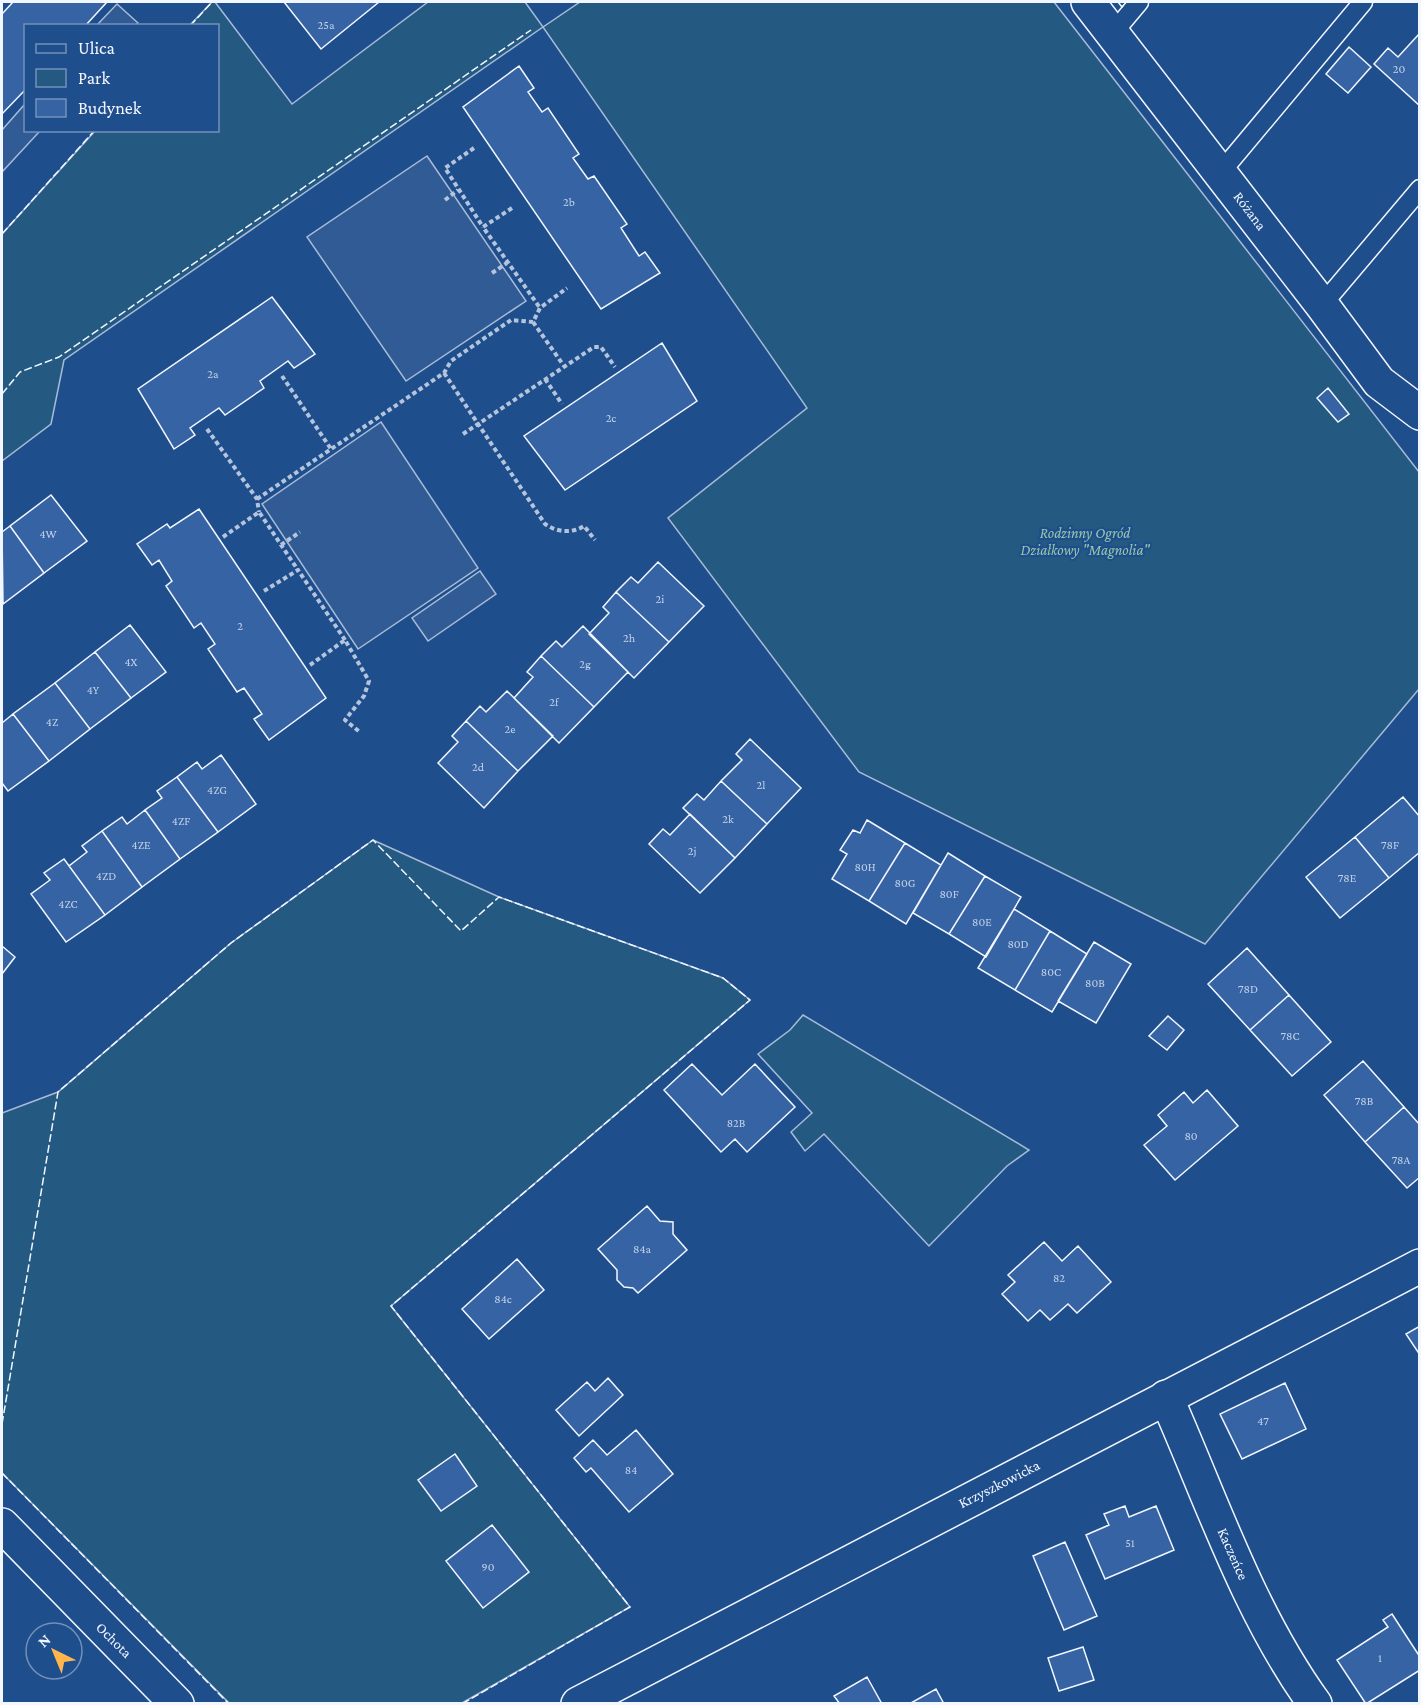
<svg xmlns="http://www.w3.org/2000/svg" width="1421" height="1705" font-family="'Crimson Pro',serif">
<style>
.green{fill:#245a82;stroke:#a8bbd7;stroke-width:1.5}
.parking{fill:#305b95;stroke:#a8bbd7;stroke-width:1.5}
.building{fill:#3563a3;stroke:#f2f6ff;stroke-width:1.5}
.lines{fill:none;stroke-linecap:round;stroke-linejoin:round}
.lane-casing{stroke:#f2f6ff;stroke-width:21}
.street-casing{stroke:#f2f6ff;stroke-width:36}
.secondary-casing{stroke:#f2f6ff;stroke-width:36}
.path{stroke:#b3c4dc;stroke-width:4;stroke-dasharray:4.5 3;stroke-linecap:butt}
.lane{stroke:#1f4e8c;stroke-width:18}
.street{stroke:#1f4e8c;stroke-width:33}
.secondary{stroke:#1f4e8c;stroke-width:33}
.fence{stroke:#f2f6ff;stroke-width:1.5;stroke-dasharray:8 3;stroke-linecap:butt}
.labels{text-anchor:middle;stroke-width:4.5;stroke-linejoin:round;paint-order:stroke}
.number-label{font-size:12px;fill:#c3d1e8}
.street-label{font-size:15px;fill:#f2f6ff;stroke:#1f4e8c}
.park-label{font-size:15px;font-style:italic;fill:#97c8a6;stroke:#1f4e8c}
</style>
<rect width="100%" height="100%" fill="#1f4e8c"/>
<!-- green -->
<path class="green" d="M 212,2 L 215,2 L 292,104 L 428,2 L 525,2 L 543,27 L 580,2 L 1054,2 L 1419,472 L 1419,689 L 1205,944 L 859,772 L 668,518 L 807,408 L 543,27 L 64,360 L 51,424 L 2,461 L 2,234 L 95,131 L 218,130 L 218,26 L 190,25 Z
M 373,840 L 499,897 L 723,978 L 750,1000 L 391,1306 L 630,1607 L 462,1703 L 229,1703 L 2,1473 L 2,1113 L 58,1092 L 231,943 Z
M 803,1015 L 1029,1150 L 1007,1166 L 929,1246 L 824,1134 L 805,1151 L 791,1132 L 812,1113 L 758,1054 L 790,1030 Z"/>
<!-- parking -->
<path class="parking" d="M 117,4 L 138,23 L 136,25 L 97,25 Z
M 25,104 L 26,130 L 40,131 L 2,172 L 2,130 Z
M 427,156 L 526,301 L 406,381 L 307,237 Z
M 381,422 L 478,568 L 358,649 L 262,504 Z
M 480,571 L 496,594 L 428,641 L 412,618 Z"/>
<!-- building -->
<path class="building" d="M 13,2 L 107,2 L 85,26 L 26,26 L 26,89 L 2,114 L 2,14 Z
M 284,2 L 379,2 L 321,49 Z
M 1420,33 L 1420,106 L 1374,64 L 1388,48 L 1398,57 Z
M 1349,47 L 1371,67 L 1348,93 L 1326,74 Z
M 519,66 L 534,88 L 528,92 L 542,112 L 548,108 L 579,154 L 573,158 L 588,179 L 594,176 L 627,224 L 621,228 L 639,256 L 645,252 L 660,273 L 601,309 L 463,107 Z
M 272,297 L 315,354 L 294,368 L 288,361 L 260,381 L 264,388 L 225,415 L 219,408 L 190,428 L 195,435 L 174,449 L 138,389 Z
M 662,343 L 697,401 L 565,490 L 524,436 Z
M 1328,388 L 1349,414 L 1338,422 L 1317,398 Z
M 51,495 L 87,541 L 44,573 L 10,526 Z
M 199,509 L 326,698 L 269,740 L 254,719 L 262,714 L 244,688 L 237,692 L 208,649 L 215,644 L 201,623 L 194,628 L 166,586 L 172,581 L 159,560 L 152,565 L 137,544 L 167,524 L 170,528 Z
M 10,526 L 44,573 L 3,604 L 2,532 Z
M 658,562 L 704,606 L 669,642 L 616,592 L 631,577 L 638,583 Z
M 616,592 L 669,642 L 634,678 L 589,634 L 609,613 L 603,607 Z
M 130,625 L 166,672 L 131,698 L 95,652 Z
M 583,626 L 628,672 L 594,707 L 541,656 L 556,641 L 562,647 Z
M 95,652 L 131,698 L 90,729 L 55,683 Z
M 541,656 L 594,707 L 559,743 L 514,698 L 533,677 L 527,672 Z
M 55,683 L 90,729 L 49,761 L 13,714 Z
M 507,691 L 553,736 L 518,771 L 466,721 L 480,706 L 486,712 Z
M 13,714 L 49,761 L 8,791 L 2,783 L 2,723 Z
M 466,721 L 518,771 L 484,808 L 438,763 L 458,742 L 452,736 Z
M 750,739 L 801,788 L 767,824 L 721,781 L 742,760 L 736,754 Z
M 221,755 L 256,804 L 218,832 L 177,777 L 197,762 L 202,769 Z
M 177,777 L 218,832 L 180,859 L 145,810 L 162,798 L 157,791 Z
M 721,781 L 767,824 L 735,858 L 683,808 L 697,794 L 704,800 Z
M 1403,797 L 1420,817 L 1420,852 L 1389,878 L 1355,837 Z
M 145,810 L 180,859 L 142,887 L 102,831 L 122,817 L 127,824 Z
M 690,814 L 735,858 L 700,893 L 649,844 L 663,829 L 670,835 Z
M 867,820 L 905,843 L 869,901 L 832,879 L 847,854 L 840,850 L 853,830 L 860,833 Z
M 102,831 L 142,887 L 105,915 L 69,866 L 87,852 L 82,846 Z
M 1355,837 L 1389,878 L 1340,918 L 1306,877 Z
M 905,843 L 941,865 L 906,924 L 869,901 Z
M 948,853 L 985,876 L 949,934 L 913,913 Z
M 64,859 L 105,915 L 66,942 L 31,894 L 50,880 L 44,873 Z
M 985,876 L 1021,897 L 986,957 L 949,934 Z
M 1014,909 L 1050,931 L 1015,990 L 978,968 Z
M 1050,931 L 1087,954 L 1052,1012 L 1015,990 Z
M 1094,942 L 1131,964 L 1096,1023 L 1058,1001 Z
M 2,946 L 15,957 L 2,974 Z
M 1247,948 L 1289,995 L 1250,1030 L 1208,984 Z
M 1289,995 L 1331,1042 L 1292,1076 L 1250,1030 Z
M 1168,1016 L 1184,1030 L 1167,1050 L 1149,1036 Z
M 1363,1061 L 1404,1107 L 1365,1142 L 1324,1095 Z
M 692,1064 L 722,1095 L 755,1064 L 795,1107 L 747,1152 L 735,1139 L 721,1152 L 664,1090 Z
M 1207,1090 L 1238,1126 L 1175,1180 L 1144,1145 L 1167,1126 L 1158,1115 L 1184,1092 L 1193,1103 Z
M 1404,1107 L 1420,1125 L 1420,1177 L 1407,1188 L 1365,1142 Z
M 647,1206 L 660,1221 L 673,1222 L 673,1234 L 687,1250 L 638,1293 L 633,1288 L 624,1287 L 617,1280 L 617,1270 L 598,1249 Z
M 1044,1242 L 1062,1261 L 1078,1246 L 1111,1282 L 1077,1313 L 1068,1304 L 1050,1320 L 1040,1310 L 1028,1321 L 1002,1294 L 1015,1282 L 1008,1275 Z
M 517,1259 L 544,1290 L 489,1339 L 462,1309 Z
M 1420,1326 L 1420,1355 L 1406,1334 Z
M 608,1378 L 623,1395 L 579,1436 L 556,1410 L 587,1382 L 595,1391 Z
M 1285,1383 L 1306,1429 L 1242,1459 L 1220,1414 Z
M 636,1430 L 673,1474 L 629,1512 L 591,1468 L 586,1472 L 574,1458 L 593,1440 L 607,1455 Z
M 455,1454 L 477,1486 L 441,1511 L 418,1480 Z
M 1125,1506 L 1129,1517 L 1156,1506 L 1174,1550 L 1105,1579 L 1086,1535 L 1109,1525 L 1104,1514 Z
M 492,1525 L 529,1572 L 483,1608 L 446,1561 Z
M 1065,1542 L 1097,1616 L 1064,1630 L 1033,1556 Z
M 1392,1614 L 1420,1657 L 1420,1670 L 1366,1704 L 1337,1660 L 1388,1627 L 1383,1620 Z
M 1083,1647 L 1094,1680 L 1059,1691 L 1048,1658 Z
M 867,1677 L 882,1704 L 840,1704 L 834,1696 Z
M 936,1689 L 944,1704 L 909,1704 Z"/>
<g class="lines">
<defs>
<path id="lane" d="M 1113,33 L 1139,2
M 1221,172 L 1363,2
M 1322,305 L 1420,189"/>
<path id="street" d="M 1088,2 L 1322,305 L 1379,382 L 1420,413
M 1166,1397 C 1212,1501 1248,1611 1315,1704"/>
<path id="secondary" d="M 2,1525 L 177,1704
M 578,1704 L 1420,1266"/>
</defs>
<!-- lane casing -->
<use href="#lane" class="lane-casing"/>
<!-- street casing -->
<use href="#street" class="street-casing"/>
<!-- secondary casing -->
<use href="#secondary" class="secondary-casing"/>
<!-- path -->
<path class="path" d="M 474,148 L 445,168 L 483,227
M 445,200 L 458,190
M 512,208 L 483,227 L 540,308
M 492,273 L 507,263
M 533,322 L 564,366
M 444,373 L 545,524 C 557,532 571,534 584,526 L 595,540
M 282,376 L 331,449
M 545,379 L 562,404
M 207,429 L 257,499 L 259,512
M 463,434 L 594,347 L 601,347 L 615,367
M 257,499 L 444,373 L 451,361 L 511,320 L 533,322 L 540,308 L 567,288
M 223,537 L 259,512 L 298,570
M 281,545 L 300,532
M 264,591 L 298,570 L 345,640
M 310,665 L 345,640 L 369,681 L 364,696 L 345,720 L 361,733"/>
<!-- lane -->
<use href="#lane" class="lane"/>
<!-- street -->
<use href="#street" class="street"/>
<!-- secondary -->
<use href="#secondary" class="secondary"/>
<!-- fence -->
<path class="fence" d="M 1118,2 L 1122,7 L 1126,2
M 190,26 L 212,2
M 2,234 L 95,130
M 2,394 L 20,372 L 59,357 L 531,30
M 2,1424 L 58,1092 L 231,943 L 373,840 L 461,931 L 499,897 L 723,978 L 750,1000 L 391,1306 L 630,1607 L 462,1704
M 2,1473 L 229,1704"/>
</g>
<g class="labels">
<!-- number labels -->
<g class="number-label">
<text x="326" y="29">25a</text>
<text x="1399" y="73">20</text>
<text x="569" y="206">2b</text>
<text x="213" y="378">2a</text>
<text x="611" y="422">2c</text>
<text x="48" y="538">4W</text>
<text x="660" y="603">2i</text>
<text x="240" y="630">2</text>
<text x="629" y="642">2h</text>
<text x="131" y="666">4X</text>
<text x="585" y="668">2g</text>
<text x="93" y="694">4Y</text>
<text x="554" y="706">2f</text>
<text x="52" y="726">4Z</text>
<text x="510" y="733">2e</text>
<text x="478" y="771">2d</text>
<text x="761" y="789">2l</text>
<text x="217" y="794">4ZG</text>
<text x="728" y="823">2k</text>
<text x="181" y="825">4ZF</text>
<text x="141" y="849">4ZE</text>
<text x="1390" y="849">78F</text>
<text x="692" y="855">2j</text>
<text x="865" y="871">80H</text>
<text x="106" y="880">4ZD</text>
<text x="1347" y="882">78E</text>
<text x="905" y="887">80G</text>
<text x="949" y="898">80F</text>
<text x="68" y="908">4ZC</text>
<text x="982" y="926">80E</text>
<text x="1018" y="948">80D</text>
<text x="1051" y="976">80C</text>
<text x="1095" y="987">80B</text>
<text x="1248" y="993">78D</text>
<text x="1290" y="1040">78C</text>
<text x="1364" y="1105">78B</text>
<text x="736" y="1127">82B</text>
<text x="1191" y="1140">80</text>
<text x="1401" y="1164">78A</text>
<text x="642" y="1253">84a</text>
<text x="1059" y="1282">82</text>
<text x="503" y="1303">84c</text>
<text x="1263" y="1425">47</text>
<text x="631" y="1474">84</text>
<text x="1130" y="1547">51</text>
<text x="488" y="1571">90</text>
<text x="1380" y="1662">1</text>
</g>
<!-- street labels -->
<g class="street-label">
<text transform="translate(1250 211) rotate(53)" y="5">Różana</text>
<text transform="translate(999 1484) rotate(-27)" y="5">Krzyszkowicka</text>
<text transform="translate(1233 1554) rotate(66)" y="5">Kaczeńce</text>
<text transform="translate(114 1640) rotate(45)" y="5">Ochota</text>
</g>
<!-- park labels -->
<g class="park-label">
<text x="1085" y="538">Rodzinny Ogród<tspan x="1085" dy="17">Działkowy "Magnolia"</tspan></text>
</g>
</g>
<!-- border -->
<rect width="1421" height="1705" fill="none" stroke="#f2f6ff" stroke-width="6"/>
<!-- legend -->
<rect x="24" y="24" width="195" height="108" fill="#1f4e8c" stroke="#7391ba" stroke-width="1.5"/>
<rect x="36" y="44" width="30" height="9" fill="#1f4e8c" stroke="#7391ba" stroke-width="1.5"/>
<text x="78" y="54" font-size="18" fill="#f2f6ff">Ulica</text>
<rect x="36" y="69" width="30" height="18" fill="#245a82" stroke="#7391ba" stroke-width="1.5"/>
<text x="78" y="84" font-size="18" fill="#f2f6ff">Park</text>
<rect x="36" y="99" width="30" height="18" fill="#3563a3" stroke="#7391ba" stroke-width="1.5"/>
<text x="78" y="114" font-size="18" fill="#f2f6ff">Budynek</text>
<!-- north arrow -->
<g transform="translate(54 1651) rotate(317)"><circle r="28" fill="#1f4e8c" stroke="#7391ba" stroke-width="1.5"/>
<path d="M0-4.5L10 22L0 15L-10 22Z" fill="#ffb74d"/>
<text y="-9" font-size="16" font-weight="bold" text-anchor="middle" fill="#f2f6ff">N</text>
</g>
</svg>
